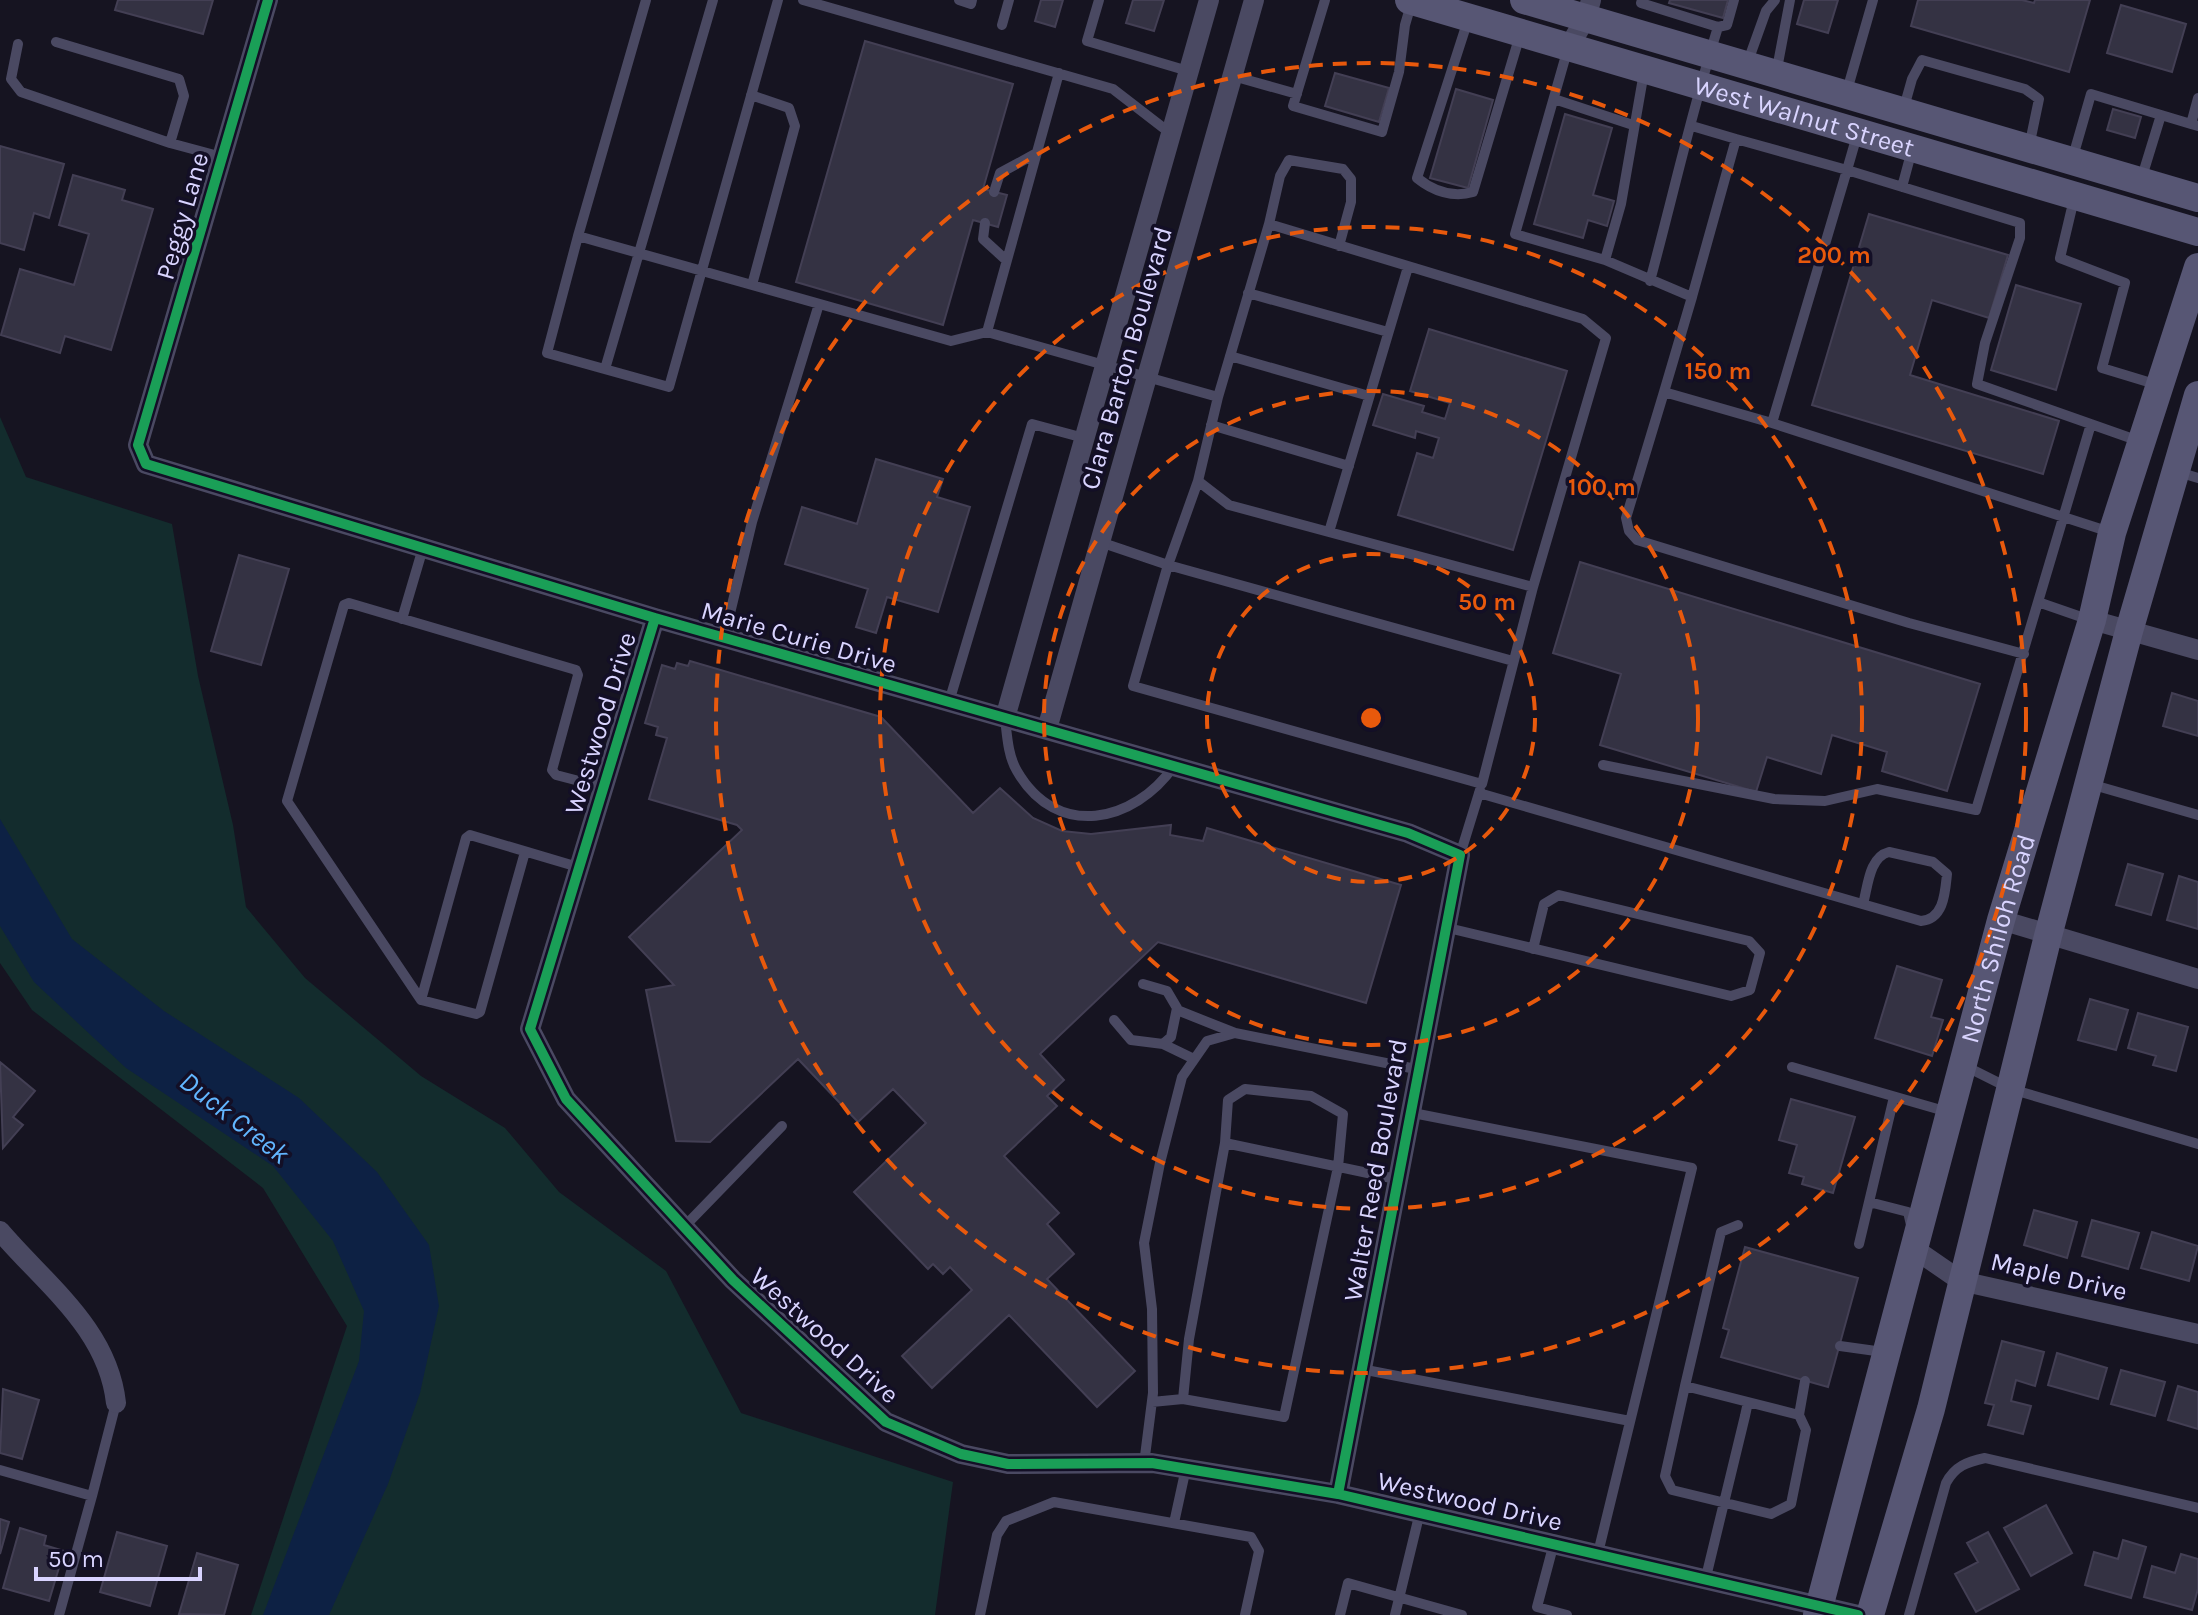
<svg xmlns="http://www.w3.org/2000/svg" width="2198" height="1615" font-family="Karla,sans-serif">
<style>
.green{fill:#132c2d}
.water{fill:#0d2144}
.building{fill:#343243;stroke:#433f54;stroke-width:2}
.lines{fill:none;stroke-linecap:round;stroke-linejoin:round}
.lane{stroke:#4a4962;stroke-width:10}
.street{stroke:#4a4962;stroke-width:20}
.secondary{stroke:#575674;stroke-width:28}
.cycleway-casing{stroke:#130f26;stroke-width:15}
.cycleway{stroke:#1a9f57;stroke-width:10}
.ring{fill:none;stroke:#e8590c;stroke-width:4;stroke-dasharray:14 10}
.labels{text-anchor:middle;stroke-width:7;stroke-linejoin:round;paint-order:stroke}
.street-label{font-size:26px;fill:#d9d4ff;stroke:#130f26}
.water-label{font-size:28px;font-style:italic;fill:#62b6ff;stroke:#130f26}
.centre{fill:#e8590c;stroke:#130f26;stroke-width:4}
.ring-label{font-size:24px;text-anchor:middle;font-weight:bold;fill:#e8590c;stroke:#130f26;stroke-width:7;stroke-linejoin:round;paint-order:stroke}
</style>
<rect width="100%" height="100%" fill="#161421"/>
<!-- green -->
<path class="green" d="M 0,417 L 26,477 L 172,524 L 198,676 L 233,825 L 246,907 L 305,978 L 421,1076 L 505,1128 L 559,1192 L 666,1271 L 741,1413 L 953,1482 L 935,1615 L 251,1615 L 347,1326 L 263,1188 L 32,1010 L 0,963 Z"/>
<!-- water -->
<path class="water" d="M 0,819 L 72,939 L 164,1011 L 299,1098 L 377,1172 L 429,1245 L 439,1306 L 420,1393 L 388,1484 L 329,1615 L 263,1615 L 359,1361 L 364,1311 L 333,1241 L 273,1166 L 126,1068 L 34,982 L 0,926 Z"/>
<!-- building -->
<path class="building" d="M 118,0 L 213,0 L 203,34 L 115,10 Z
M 1041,0 L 1063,0 L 1055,27 L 1035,21 Z
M 1133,0 L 1164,0 L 1154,31 L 1126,23 Z
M 1670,0 L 1728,0 L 1723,18 L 1669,3 Z
M 1804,0 L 1838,0 L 1828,33 L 1797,24 Z
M 1918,0 L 2022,0 L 2034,3 L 2035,0 L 2090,0 L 2069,72 L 1911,26 Z
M 2121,5 L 2186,24 L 2172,72 L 2107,53 Z
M 865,41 L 1013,84 L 983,189 L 1007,195 L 998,227 L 973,220 L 943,325 L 796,282 Z
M 1335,73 L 1389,88 L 1379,122 L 1325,106 Z
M 1456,89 L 1493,100 L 1468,188 L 1430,178 Z
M 2113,109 L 2141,117 L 2135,138 L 2107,130 Z
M 1565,114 L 1612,128 L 1593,195 L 1614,201 L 1607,226 L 1588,220 L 1583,238 L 1534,224 Z
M 0,146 L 64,164 L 49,218 L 34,213 L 24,250 L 0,243 Z
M 73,175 L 125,190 L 122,200 L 153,209 L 111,350 L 65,336 L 60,353 L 1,335 L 20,269 L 74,285 L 89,234 L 59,225 Z
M 1869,214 L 2008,255 L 1989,318 L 1932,300 L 1910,375 L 2059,421 L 2043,474 L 1812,405 Z
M 2016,285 L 2081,304 L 2056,390 L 1991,370 Z
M 1429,329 L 1567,371 L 1513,550 L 1398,515 L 1417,453 L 1433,458 L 1439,438 L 1416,431 L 1415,438 L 1373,425 L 1383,394 L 1424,406 L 1422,412 L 1445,419 L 1450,403 L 1410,391 Z
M 876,459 L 943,479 L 937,497 L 970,507 L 938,612 L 887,597 L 876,633 L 856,627 L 868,589 L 785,564 L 802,507 L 857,524 Z
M 239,555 L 289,569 L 261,665 L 211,651 Z
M 1580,562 L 1980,684 L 1947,791 L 1882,771 L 1887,752 L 1832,735 L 1821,774 L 1767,757 L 1756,792 L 1600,745 L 1621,674 L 1553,653 Z
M 690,661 L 881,717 L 973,813 L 1000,788 L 1033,818 L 1062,831 L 1091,834 L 1171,825 L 1170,835 L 1203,841 L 1207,828 L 1401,885 L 1366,1003 L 1158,942 L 1040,1054 L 1064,1080 L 1047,1096 L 1057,1106 L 1004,1156 L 1059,1213 L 1047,1224 L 1074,1254 L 1047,1279 L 1135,1371 L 1097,1407 L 1009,1315 L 932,1388 L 902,1356 L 972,1290 L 950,1267 L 943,1274 L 933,1264 L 928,1269 L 854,1192 L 926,1123 L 893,1089 L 858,1122 L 798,1059 L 710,1142 L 676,1141 L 646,990 L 674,985 L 629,937 L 742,830 L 737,825 L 649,799 L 667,738 L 656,735 L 658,727 L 645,723 L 662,665 L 675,669 L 677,663 L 688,666 Z
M 2172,693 L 2198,701 L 2198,736 L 2163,726 Z
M 2128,864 L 2163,874 L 2151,915 L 2116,905 Z
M 2179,876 L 2198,882 L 2198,929 L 2167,920 Z
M 1897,966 L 1942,980 L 1931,1017 L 1943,1020 L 1932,1056 L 1875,1038 Z
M 2090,999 L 2128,1010 L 2116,1050 L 2078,1040 Z
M 2138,1013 L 2188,1027 L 2176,1071 L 2153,1065 L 2156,1056 L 2128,1048 Z
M 0,1062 L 35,1091 L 13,1117 L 23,1125 L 3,1148 Z
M 1791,1099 L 1855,1117 L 1833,1193 L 1802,1184 L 1804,1177 L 1789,1173 L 1797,1145 L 1779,1140 Z
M 2034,1210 L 2077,1222 L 2067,1258 L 2024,1245 Z
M 2092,1220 L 2139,1233 L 2128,1269 L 2082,1256 Z
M 2152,1232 L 2198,1246 L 2189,1281 L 2141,1268 Z
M 1745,1247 L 1858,1278 L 1828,1387 L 1721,1357 L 1729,1330 L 1723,1328 Z
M 2002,1341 L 2044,1352 L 2035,1386 L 2016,1380 L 2011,1401 L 2031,1406 L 2023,1434 L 1988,1425 L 1994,1405 L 1985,1403 Z
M 2057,1353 L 2107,1368 L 2098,1399 L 2048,1385 Z
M 2121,1370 L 2165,1382 L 2155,1416 L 2111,1404 Z
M 2178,1386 L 2198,1392 L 2198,1429 L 2168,1420 Z
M 3,1389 L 39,1400 L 22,1459 L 0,1453 Z
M 2046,1505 L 2072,1553 L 2031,1576 L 2004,1528 Z
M 0,1519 L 9,1522 L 0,1554 Z
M 20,1528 L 46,1536 L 44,1545 L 64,1551 L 49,1601 L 3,1588 Z
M 117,1532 L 167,1546 L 150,1606 L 100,1592 Z
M 1988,1532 L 2019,1589 L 1976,1612 L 1955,1574 L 1978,1562 L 1967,1543 Z
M 2123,1540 L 2146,1547 L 2131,1598 L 2085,1585 L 2094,1552 L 2118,1559 Z
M 197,1553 L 238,1565 L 224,1615 L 179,1614 Z
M 2181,1554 L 2198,1559 L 2198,1589 L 2192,1610 L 2144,1597 L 2152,1566 L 2175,1573 Z"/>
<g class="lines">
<!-- lane -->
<path class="lane" d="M 646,0 L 578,236 L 951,341 L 987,332 L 1218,397 L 1198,481 L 1229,505 L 1533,587 L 1606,338 L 1583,319 L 1269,224 L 1218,397
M 803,0 L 1113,89 L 1170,133
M 959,0 L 971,4 L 972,0
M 1099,0 L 1087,41 L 1188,71
M 1325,0 L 1293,106 L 1382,132 L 1399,72 L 1405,25 L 1412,1
M 1642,0 L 1641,3 L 1718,27
M 1468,20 L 1417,178 C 1433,191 1453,198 1473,192 L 1520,35
M 1002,25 L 1009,0
M 56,42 L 179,79 L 184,96 L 170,143 L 222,157
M 18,44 L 11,79 L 21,92 L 170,143
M 1568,48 L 1515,234 L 1605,260 L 1692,297 L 1664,392 L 1772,423 L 2110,532
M 1747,64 L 1766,11 L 1775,0
M 1776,74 L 1790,0
M 1233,76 L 1297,94
M 1846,94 L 1873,0
M 751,95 L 789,108 L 795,126 L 752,285
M 2198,98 L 2191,124 L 2198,126
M 1554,99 L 1633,125
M 1903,111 L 1912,79 L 1922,60 L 2025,89 L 2039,99 L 2029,147
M 1858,132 L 1847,170 L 2020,223 L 2020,238 L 1985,343 L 1977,384 L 2139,441
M 1736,139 L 1847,170 L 1772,423
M 2072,160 L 2091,94 L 2161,115
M 2141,180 L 2161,115 L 2191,124
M 1902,187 L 1912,150
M 994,192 L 1000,173 L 1035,154
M 2074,199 L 2060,258 L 2125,283 L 2102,368 L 2158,385
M 985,223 L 983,239 L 1006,260
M 1269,224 L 1280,176 L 1289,160 L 1343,169 L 1351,179 L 1351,202 L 1339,246
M 578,236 L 547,353 L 669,387 L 778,0
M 1605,260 L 1621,204 L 1644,72
M 1650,281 C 1673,196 1692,110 1718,27 L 1727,25 L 1734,0
M 1248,293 L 1388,332
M 1692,297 L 1736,139 L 1692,126
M 987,332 L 1059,73
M 1230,356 L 1369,396
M 605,369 L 713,0
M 1664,392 L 1626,518 L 1629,531 L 1637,540 L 1909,623 L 2024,654
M 1211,425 L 1349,466
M 2178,472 L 2198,478
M 1198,481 L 1168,565 L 1513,661
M 1329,532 L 1408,267
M 1100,542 L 1168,565 L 1133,686 L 1482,784 L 1533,587
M 402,619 L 423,548
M 2090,620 L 2038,602 L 2091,424
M 724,638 L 752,522 L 819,304
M 949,702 L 1032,424 L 1084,438
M 1005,718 C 1007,735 1008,756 1017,771 C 1057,840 1134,823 1174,766
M 1603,765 L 1774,799 L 1825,801 L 1877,789 L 1976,810 L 2038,602
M 2090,784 L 2198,815
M 1479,793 L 1921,921 C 1944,919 1945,893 1947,874 L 1933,862 L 1889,852 C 1869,857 1868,886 1863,904
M 525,852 L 480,1012 L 476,1014 L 421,1000 L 466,838 L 470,835 L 578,867
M 1460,855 L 1480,790
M 1444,927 L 1731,996 L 1750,990 L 1760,953 L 1749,941 L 1559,895 L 1544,904 L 1533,949
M 1143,984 L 1167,991 L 1177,1008 L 1171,1037 L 1163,1044
M 421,1000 L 287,801 L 344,605 L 349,603 L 576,670 L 578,675 L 552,770 L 556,775 L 606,788
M 1177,1010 L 1235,1033
M 1114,1020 L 1131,1040 L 1163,1044 L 1194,1059
M 1965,1066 L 2011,1089 L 2198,1144
M 1792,1067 L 1948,1112
M 1408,1112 L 1692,1168 L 1598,1553
M 1869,1202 L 1908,1212 L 1911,1225
M 684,1227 L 782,1126
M 1859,1244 L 1894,1097
M 1840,1346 L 1883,1352
M 1361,1369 L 1630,1421
M 1685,1386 L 1721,1232 L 1738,1225
M 1183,1399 L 1284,1417 L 1338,1167 L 1343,1114 L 1311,1096 L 1245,1089 L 1228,1100 L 1225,1143
M 1152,1402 L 1183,1399 L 1189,1339 L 1225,1143 L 1396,1179
M 1799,1415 L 1805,1381
M 1144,1464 L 1153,1393 L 1152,1309 L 1144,1243 L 1160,1163 L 1182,1077 L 1207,1041 L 1235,1033 L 1416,1069
M 0,1470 L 92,1496 L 59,1615
M 92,1496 L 116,1403
M 1174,1523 L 1186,1468
M 1554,1543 L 1537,1607 L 1567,1615
M 1706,1577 L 1745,1416 L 1748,1402 L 1685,1386 L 1665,1476 L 1672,1490 L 1771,1514 L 1791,1504 L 1806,1430 L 1799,1415 L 1748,1402
M 980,1615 L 997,1535 L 1006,1521 L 1054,1502 L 1251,1537 L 1259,1551 L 1245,1615
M 1340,1615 L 1348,1583 L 1462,1615
M 1395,1615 L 1420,1512
M 1909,1615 L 1946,1483 C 1955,1466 1967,1462 1985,1458 L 2198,1508"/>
<!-- street -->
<path class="street" d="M 268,0 L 138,445 L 146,464 L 655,618 L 1408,833 L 1460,855 L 1338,1494
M 1568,48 L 1586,18 L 1591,0
M 655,618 L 530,1029 L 566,1099 L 733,1280 L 886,1422 L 961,1454 L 1008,1464 L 1152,1463 L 1338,1494 L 1858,1615
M 2092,620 L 2198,650
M 1005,718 L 1209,0
M 1047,729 L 1254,0
M 2001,920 L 2198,979
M 0,1231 C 46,1285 108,1329 116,1403
M 1916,1250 L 1961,1281 L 2198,1334"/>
<!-- secondary -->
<g class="secondary">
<path id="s1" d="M 1409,0 L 2198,232"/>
<path d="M 1524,0 L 2198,198"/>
<path id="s2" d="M 1817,1615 L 2001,920 L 2092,620 L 2112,533 L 2198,267"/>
<path d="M 1870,1615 L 1931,1409 L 2048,936 L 2129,631 L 2198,395"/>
</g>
<defs>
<path id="cycleway" d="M 268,0 L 138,445 L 146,464 L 655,618 L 1408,833 L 1460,855 L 1338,1494
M 655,618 L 530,1029 L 566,1099 L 733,1280 L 886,1422 L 961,1454 L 1008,1464 L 1152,1463 L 1338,1494 L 1858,1615"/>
</defs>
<!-- cycleway casing -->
<use href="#cycleway" class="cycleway-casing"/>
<!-- cycleway -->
<use href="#cycleway" class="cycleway"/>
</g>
<!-- distance rings -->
<g class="ring">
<circle cx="1371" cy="718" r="164"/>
<circle cx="1371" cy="718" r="327"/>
<circle cx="1371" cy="718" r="491"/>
<circle cx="1371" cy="718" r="655"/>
</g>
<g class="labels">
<!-- street labels -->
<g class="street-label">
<text dy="9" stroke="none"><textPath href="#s1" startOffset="412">West Walnut Street</textPath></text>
<text transform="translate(182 216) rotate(-74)" y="9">Peggy Lane</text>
<text transform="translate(1126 358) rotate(-74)" y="9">Clara Barton Boulevard</text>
<text transform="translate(799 637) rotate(16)" y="9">Marie Curie Drive</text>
<text transform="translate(600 723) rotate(-73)" y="9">Westwood Drive</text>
<text dy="9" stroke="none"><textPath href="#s2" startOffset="700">North Shiloh Road</textPath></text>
<text transform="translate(1375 1170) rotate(-80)" y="9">Walter Reed Boulevard</text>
<text transform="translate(2059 1276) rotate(13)" y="9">Maple Drive</text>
<text transform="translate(825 1335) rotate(42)" y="9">Westwood Drive</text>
<text transform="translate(1470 1501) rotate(13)" y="9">Westwood Drive</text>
</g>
<!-- water labels -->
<g class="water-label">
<text transform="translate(235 1117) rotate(38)" y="10">Duck Creek</text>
</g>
</g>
<circle cx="1371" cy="718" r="12" class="centre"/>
<g class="ring-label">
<text x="1834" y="263">200 m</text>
<text x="1718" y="379">150 m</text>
<text x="1602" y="495">100 m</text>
<text x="1487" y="610">50 m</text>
</g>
<!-- scale -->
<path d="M36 1567v12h164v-12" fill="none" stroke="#d9d4ff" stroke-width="4"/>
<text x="48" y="1567" font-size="24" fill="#d9d4ff" stroke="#130f26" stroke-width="6" paint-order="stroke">50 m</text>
</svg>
